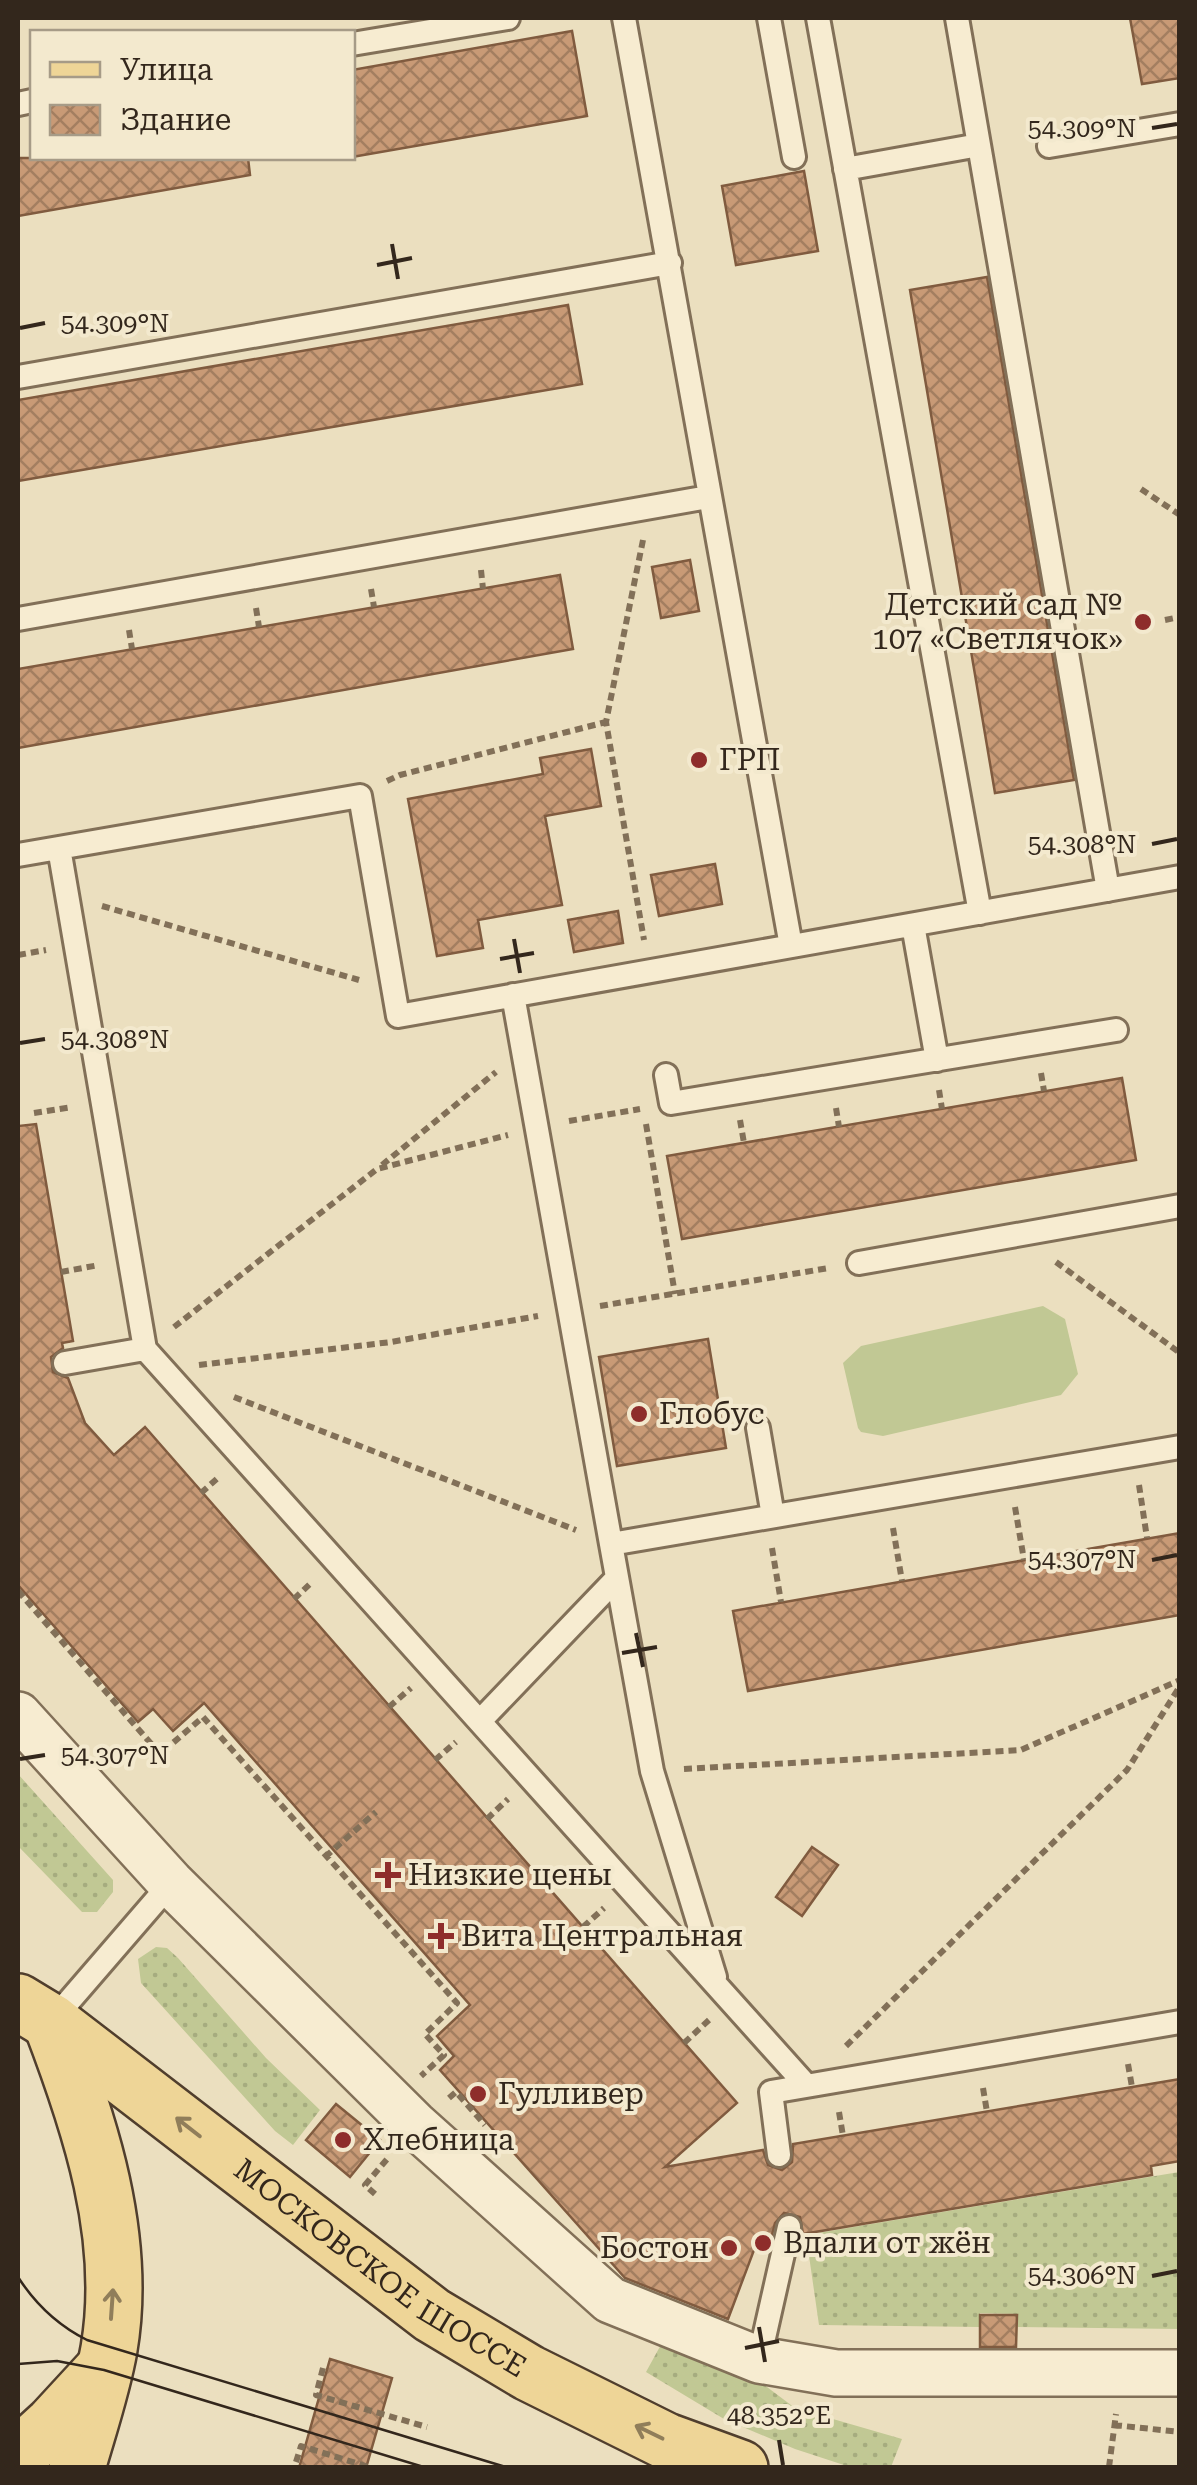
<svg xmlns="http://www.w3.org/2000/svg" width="1197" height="2485" font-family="'Roboto Serif',serif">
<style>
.grass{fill:url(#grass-dots)}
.garden{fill:#c1c894}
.building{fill:url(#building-cross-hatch);stroke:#805b3f;stroke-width:2.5}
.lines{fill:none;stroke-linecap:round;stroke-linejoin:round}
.service-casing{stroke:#827058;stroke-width:28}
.minor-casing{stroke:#827058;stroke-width:50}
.primary-casing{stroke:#503e2d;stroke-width:60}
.path{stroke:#827058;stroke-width:6;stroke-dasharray:8 5;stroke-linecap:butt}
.service{stroke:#f7ecd1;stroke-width:22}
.minor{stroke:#f7ecd1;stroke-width:45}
.primary{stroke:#eed597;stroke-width:55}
.tram{stroke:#33271c;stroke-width:2.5}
.oneway{stroke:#907e5a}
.ticks{fill:none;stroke:#33271c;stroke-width:4}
.poi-dot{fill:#8e2d2b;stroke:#f3e9ce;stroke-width:4}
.labels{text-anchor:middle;stroke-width:8;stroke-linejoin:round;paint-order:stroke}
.poi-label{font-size:30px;fill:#33271c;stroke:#f3e9ce;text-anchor:start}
.street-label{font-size:30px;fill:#33271c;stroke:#f3e9ce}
.ticks-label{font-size:25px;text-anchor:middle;fill:#33271c;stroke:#f3e9ce;stroke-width:8;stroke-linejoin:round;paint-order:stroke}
</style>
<defs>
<pattern id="grass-dots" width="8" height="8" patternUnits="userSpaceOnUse" patternTransform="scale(2.5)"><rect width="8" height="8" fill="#c1c894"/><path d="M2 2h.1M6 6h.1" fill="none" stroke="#a6ac7f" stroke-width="1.8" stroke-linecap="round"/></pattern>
<pattern id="building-cross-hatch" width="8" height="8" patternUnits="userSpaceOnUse" patternTransform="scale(2.5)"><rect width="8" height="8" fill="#c89a76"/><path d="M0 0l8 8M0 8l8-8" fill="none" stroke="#a37e60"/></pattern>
</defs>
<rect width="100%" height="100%" fill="#ebdfbf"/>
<!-- grass -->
<path class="grass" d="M 18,1774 L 113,1880 L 113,1892 L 97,1912 L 82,1912 L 18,1846 Z
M 156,1947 L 167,1948 L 178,1958 L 266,2058 L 320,2110 L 293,2145 L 275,2131 L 141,1983 L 138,1959 Z
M 1179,2172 L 1179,2329 L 1018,2327 L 1017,2314 L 980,2313 L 979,2327 L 819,2325 L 806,2235 Z
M 663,2341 L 763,2384 L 795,2408 L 902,2439 L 891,2467 L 850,2467 L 795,2449 L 724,2419 L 646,2372 Z"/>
<!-- garden -->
<path class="garden" d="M 1043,1306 L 1065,1319 L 1078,1374 L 1061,1395 L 883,1436 L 861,1432 L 858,1428 L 843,1363 L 861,1346 Z"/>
<!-- building -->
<path class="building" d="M 1130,18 L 1180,18 L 1180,78 L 1142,84 Z
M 572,31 L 587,116 L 352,157 L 352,70 Z
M 18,158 L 248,158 L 250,175 L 18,216 Z
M 804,171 L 818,251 L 736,265 L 722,186 Z
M 987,277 L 1074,780 L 995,793 L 910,290 Z
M 568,305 L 582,384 L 18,481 L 18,400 Z
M 690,560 L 699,611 L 661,618 L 652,567 Z
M 560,575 L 573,649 L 18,748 L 18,669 Z
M 591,749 L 601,806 L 545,816 L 562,905 L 478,920 L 483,948 L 437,956 L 408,799 L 543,774 L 540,758 Z
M 715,864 L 722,904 L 659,916 L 651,875 Z
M 618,911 L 623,943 L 574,952 L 568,920 Z
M 1122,1078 L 1136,1160 L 682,1239 L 667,1156 Z
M 36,1124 L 73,1341 L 62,1343 L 63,1348 L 51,1357 L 53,1372 L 68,1378 L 85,1423 L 114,1455 L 145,1427 L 737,2103 L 665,2167 L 763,2150 L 768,2165 L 782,2170 L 792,2162 L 793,2144 L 1180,2079 L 1180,2161 L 1151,2166 L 1152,2175 L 803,2234 L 800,2217 L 784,2213 L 775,2223 L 771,2239 L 757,2242 L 728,2319 L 625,2278 L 440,2070 L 454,2056 L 437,2036 L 470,2005 L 204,1703 L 173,1731 L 153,1709 L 138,1722 L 18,1585 L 18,1126 Z
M 708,1339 L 726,1448 L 617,1466 L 599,1357 Z
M 1180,1533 L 1180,1615 L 748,1691 L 733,1611 Z
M 812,1847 L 838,1865 L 802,1916 L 776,1897 Z
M 336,2104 L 380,2140 L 350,2177 L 306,2140 Z
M 980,2315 L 1017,2315 L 1016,2347 L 980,2347 Z
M 330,2359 L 392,2378 L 366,2468 L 299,2468 Z"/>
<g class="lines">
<defs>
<path id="service" d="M 624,18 L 791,946
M 769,18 L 794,157
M 818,18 L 980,913
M 957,18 L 1108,890
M 352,44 L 508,18
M 18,104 L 32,101
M 1049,146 L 1180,124
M 845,169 L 979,145
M 18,377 L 670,263
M 18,619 L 708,497
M 59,848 L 145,1349 L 65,1363
M 18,855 L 360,796 L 398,1016 L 1180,877
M 913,925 L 937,1060
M 513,995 L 611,1544 L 1180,1447
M 666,1075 L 671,1103 L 1116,1030
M 859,1263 L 1180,1206
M 145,1349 L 806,2085
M 758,1428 L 773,1516
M 611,1544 L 652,1771 L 715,1977
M 480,1721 L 617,1578
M 51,2022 L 171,1883
M 779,2155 L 771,2092 L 1180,2022
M 759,2360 L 789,2227"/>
<path id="minor" d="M 18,1715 L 171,1883 L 414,2124 L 610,2300 L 759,2360 L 836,2373 L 1180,2373"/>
<g id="primary">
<path id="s1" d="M 18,2002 L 51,2022 L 432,2315 L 529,2373 L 666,2441 L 740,2468"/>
<path d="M 51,2022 C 90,2124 128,2238 109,2349 C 102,2389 88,2429 77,2468"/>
<path d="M 18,2456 L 53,2424 L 100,2373"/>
</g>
</defs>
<!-- service casing -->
<use href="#service" class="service-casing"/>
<!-- minor casing -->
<use href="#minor" class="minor-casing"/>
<!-- primary casing -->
<use href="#primary" class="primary-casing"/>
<!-- path -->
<path class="path" d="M 1141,489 L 1180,515
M 643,540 L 606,722 L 644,940
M 481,570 L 483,589
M 371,589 L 374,607
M 256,608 L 259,627
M 1165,620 L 1180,617
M 129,630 L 132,649
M 387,781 L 400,775 L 606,722
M 102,906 L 359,980
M 18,955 L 46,950
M 1041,1073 L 1044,1091
M 939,1090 L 942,1109
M 836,1108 L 839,1127
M 34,1113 L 72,1107
M 740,1120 L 744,1143
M 569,1121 L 640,1109
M 646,1124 L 675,1294
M 382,1165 L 496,1072
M 1056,1262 L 1180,1353
M 61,1272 L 99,1265
M 600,1306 L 829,1268
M 174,1327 L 377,1169 L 508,1135
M 199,1365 L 391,1342 L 538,1316
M 234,1397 L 576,1530
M 1139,1485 L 1147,1538
M 201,1493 L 219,1477
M 1015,1507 L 1024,1560
M 893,1528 L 902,1581
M 772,1548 L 781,1602
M 18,1591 L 160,1754 L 203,1717 L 457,2003 L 425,2034 L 444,2055 L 421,2076
M 294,1599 L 311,1583
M 389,1707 L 411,1688
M 435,1760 L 456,1742
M 684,1769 L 1021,1750 L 1180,1680
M 487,1819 L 508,1799
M 325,1857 L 376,1812
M 583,1927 L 604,1908
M 684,2043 L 709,2020
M 846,2046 L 1127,1770 L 1180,1686
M 1128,2064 L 1132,2087
M 983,2088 L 987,2112
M 449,2098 L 456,2092 L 485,2125
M 839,2112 L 843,2136
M 375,2194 L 365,2185 L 388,2158
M 323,2368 L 316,2395 L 427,2427
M 1114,2425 L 1180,2432
M 296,2462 L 301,2446 L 372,2468
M 1109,2467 L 1116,2414"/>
<!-- service -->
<use href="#service" class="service"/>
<!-- minor -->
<use href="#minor" class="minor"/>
<!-- primary -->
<use href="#primary" class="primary"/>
<!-- tram -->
<path class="tram" d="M 18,2277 C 36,2305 57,2325 87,2340 L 509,2468
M 18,2364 L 57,2361 L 104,2370 L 427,2468"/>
</g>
<!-- one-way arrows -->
<defs><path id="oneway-shaft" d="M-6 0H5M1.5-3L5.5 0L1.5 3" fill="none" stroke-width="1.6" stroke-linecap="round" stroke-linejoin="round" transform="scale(2.5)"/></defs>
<g class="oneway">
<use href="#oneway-shaft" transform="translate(188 2127) rotate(-142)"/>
<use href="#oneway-shaft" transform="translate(112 2304) rotate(-86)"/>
<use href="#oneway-shaft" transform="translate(649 2432) rotate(-154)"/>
</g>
<!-- ticks -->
<path class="ticks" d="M 1152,128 L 1177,124M 392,244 L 398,279M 377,265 L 412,258M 20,328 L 45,323M 1152,844 L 1177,839M 514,939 L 520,973M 500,959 L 534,953M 20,1043 L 45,1039M 1152,1560 L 1177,1555M 636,1633 L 643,1667M 622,1653 L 657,1647M 20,1759 L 45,1755M 1152,2276 L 1177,2271M 759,2327 L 765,2362M 745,2348 L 779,2341M 779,2440 L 783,2465"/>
<!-- markers -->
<g class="poi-dot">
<circle cx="1143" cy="622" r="10"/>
<circle cx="699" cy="760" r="10"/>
<circle cx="639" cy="1414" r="10"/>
<path d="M383 1860h10v10h10v10h-10v10h-10v-10h-10v-10h10z"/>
<path d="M436 1921h10v10h10v10h-10v10h-10v-10h-10v-10h10z"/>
<circle cx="478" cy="2094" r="10"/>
<circle cx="343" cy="2140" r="10"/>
<circle cx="763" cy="2243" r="10"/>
<circle cx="729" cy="2248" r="10"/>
</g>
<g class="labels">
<!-- poi labels -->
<g class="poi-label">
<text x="1123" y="615" text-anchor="end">Детский сад №<tspan x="1123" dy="34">107 «Светлячок»</tspan></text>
<text x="719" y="770">ГРП</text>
<text x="659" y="1424">Глобус</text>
<text x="408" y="1885">Низкие цены</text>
<text x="461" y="1946">Вита Центральная</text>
<text x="498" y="2104">Гулливер</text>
<text x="363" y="2150">Хлебница</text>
<text x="783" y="2253">Вдали от жён</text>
<text x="709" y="2258" text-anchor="end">Бостон</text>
</g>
<!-- street labels -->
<g class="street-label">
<text dy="10" stroke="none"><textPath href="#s1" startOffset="450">МОСКОВСКОЕ ШОССЕ</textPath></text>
</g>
</g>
<g class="ticks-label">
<text x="1082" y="137">54.309°N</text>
<text x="115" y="332">54.309°N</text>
<text x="1082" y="853">54.308°N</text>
<text x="115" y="1048">54.308°N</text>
<text x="1082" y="1568">54.307°N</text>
<text x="115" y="1764">54.307°N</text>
<text x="1082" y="2284">54.306°N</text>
<text x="779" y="2424">48.352°E</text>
</g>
<!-- border -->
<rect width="1197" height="2485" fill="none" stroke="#33271c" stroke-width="40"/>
<!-- legend -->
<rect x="30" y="30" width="325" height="130" fill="#f3e9ce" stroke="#a69b87" stroke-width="2.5"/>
<rect x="50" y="62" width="50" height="15" fill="#eed597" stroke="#a69b87" stroke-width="2.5"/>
<text x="120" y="80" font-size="30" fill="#33271c">Улица</text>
<rect x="50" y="105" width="50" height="30" fill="url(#building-cross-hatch)" stroke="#a69b87" stroke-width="2.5"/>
<text x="120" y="130" font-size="30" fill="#33271c">Здание</text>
</svg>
